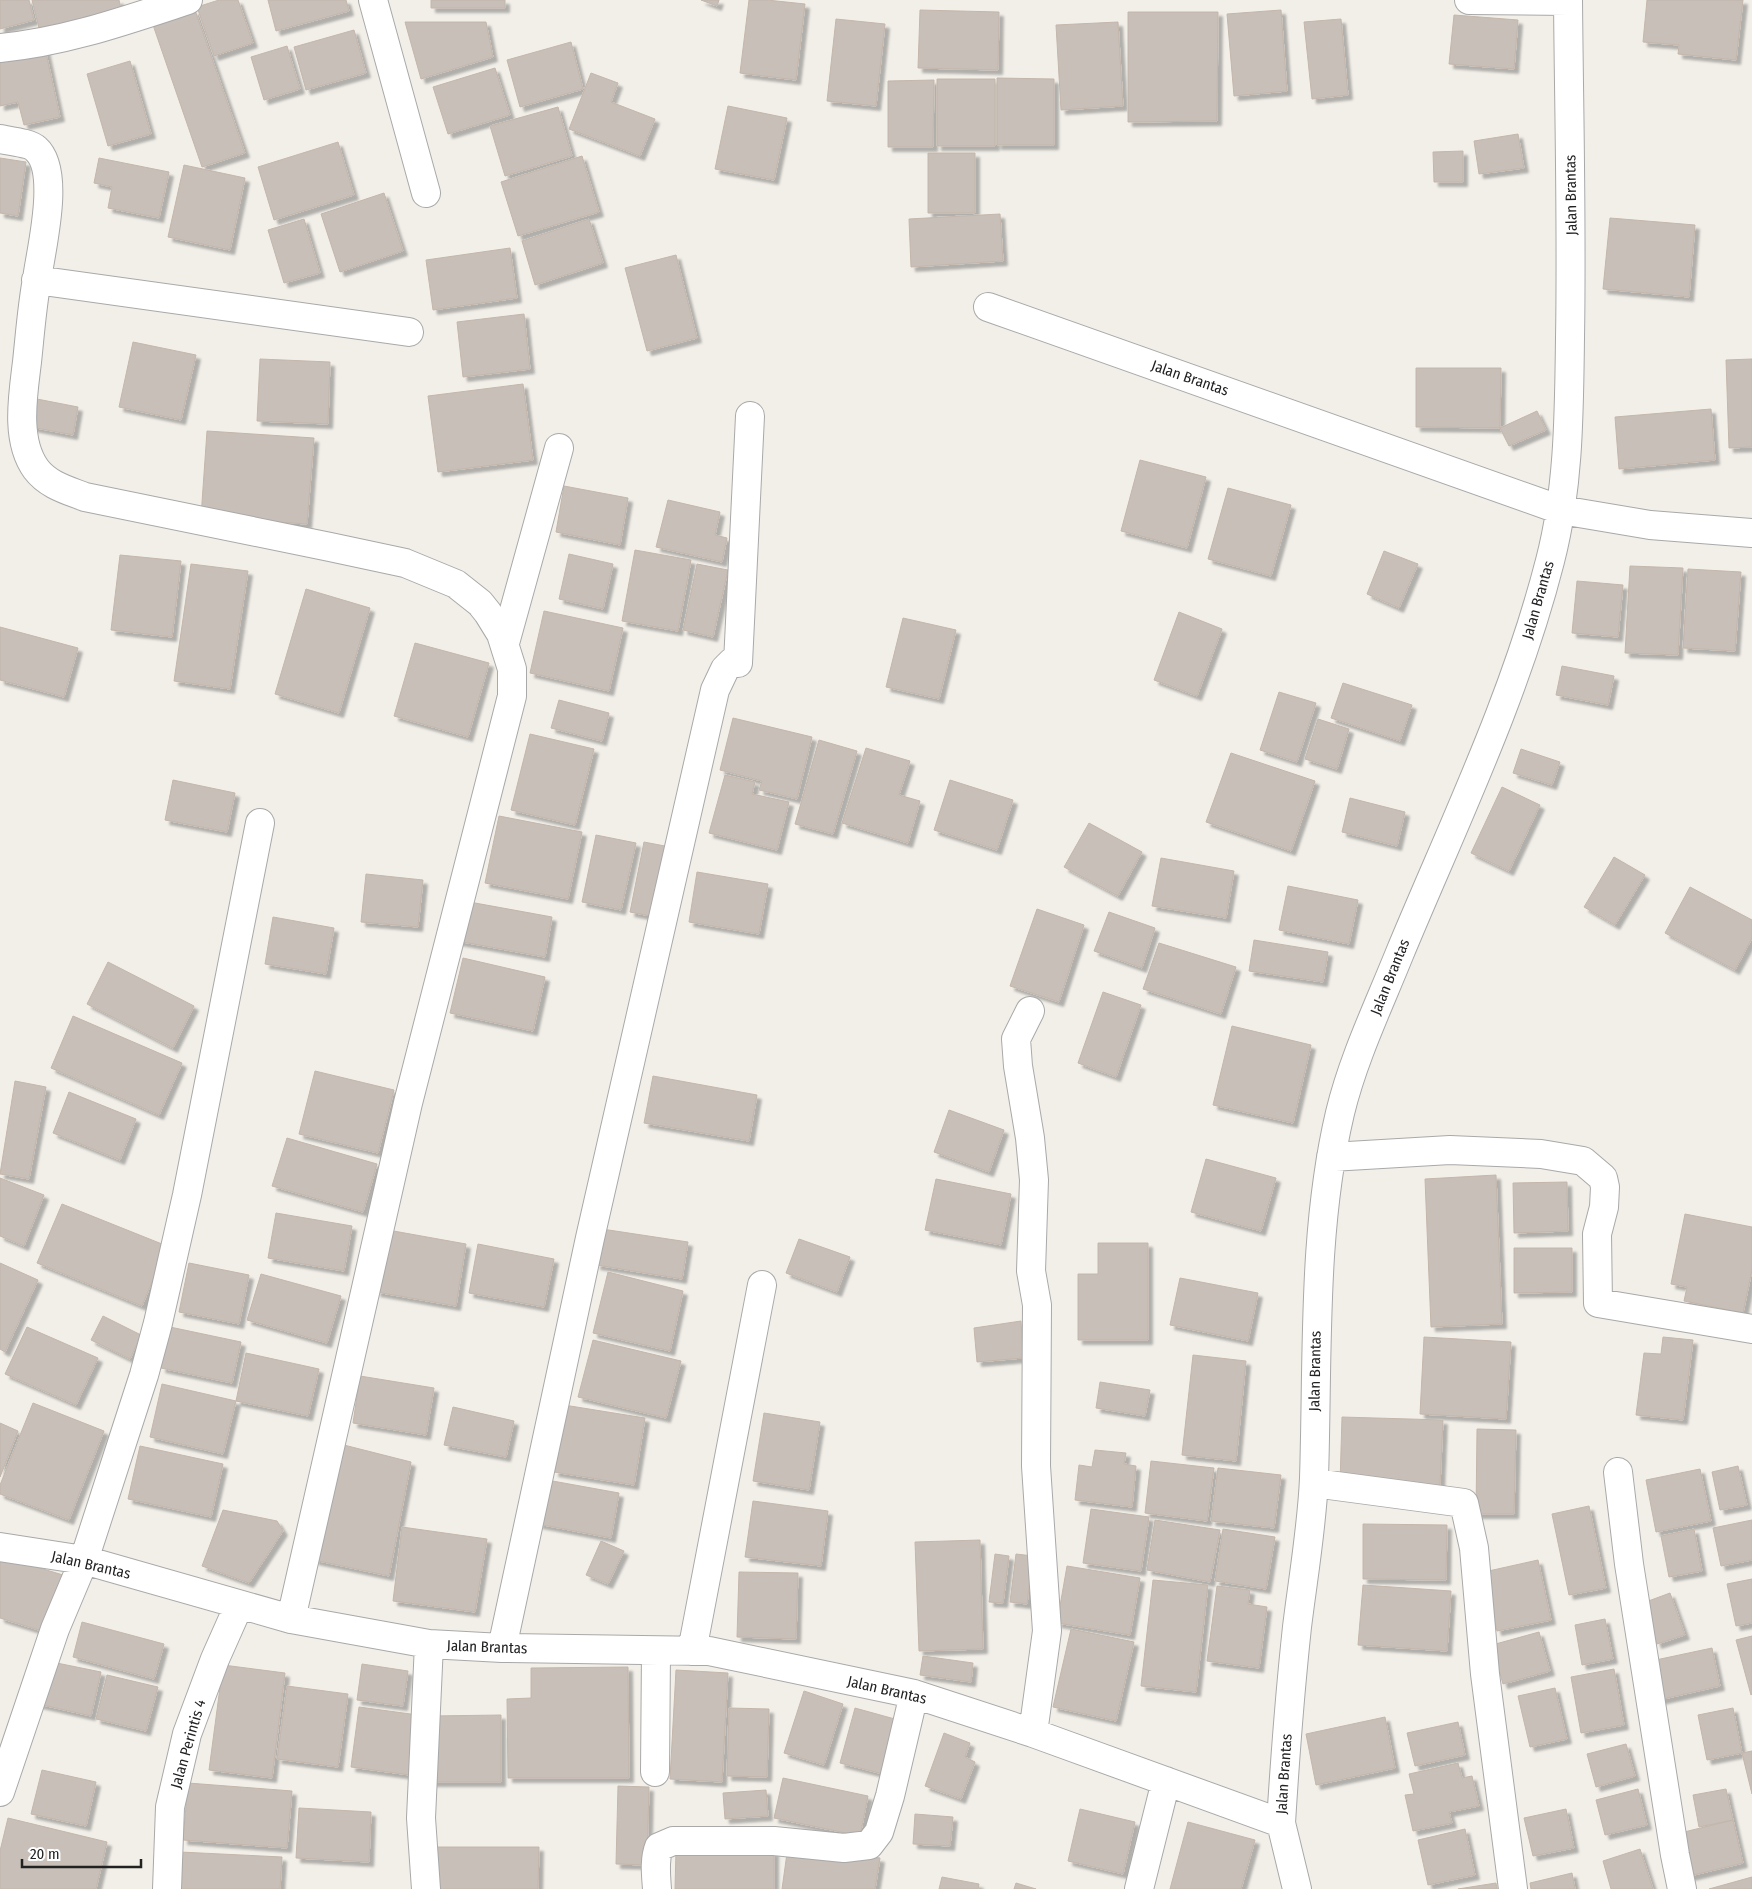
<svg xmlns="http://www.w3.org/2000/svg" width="1752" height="1889" font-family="'Fira Sans Condensed',sans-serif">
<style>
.building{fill:#c7bfb8;stroke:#c4b6ab;filter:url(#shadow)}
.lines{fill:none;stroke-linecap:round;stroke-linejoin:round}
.minor-casing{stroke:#a9a9a9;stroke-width:30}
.minor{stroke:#fff;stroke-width:28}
.labels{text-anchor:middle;stroke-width:4;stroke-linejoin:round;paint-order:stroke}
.street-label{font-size:15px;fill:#222;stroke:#fff}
</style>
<defs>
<filter id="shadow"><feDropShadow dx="4.5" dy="4.5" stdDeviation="1" flood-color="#0004"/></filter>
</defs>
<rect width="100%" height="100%" fill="#f2efe9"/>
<!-- building -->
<path class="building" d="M 0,0 L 29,0 L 34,20 L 0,29 Z
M 32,0 L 119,0 L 122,13 L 40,32 Z
M 219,0 L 238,0 L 253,43 L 214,56 L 197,7 Z
M 268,0 L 346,0 L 349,11 L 276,31 Z
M 431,0 L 505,0 L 505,8 L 431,8 Z
M 701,0 L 719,0 L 717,6 Z
M 749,0 L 767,0 L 805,4 L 796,80 L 740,73 Z
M 1647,0 L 1743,0 L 1736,60 L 1678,54 L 1679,45 L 1643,42 Z
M 195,10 L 245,153 L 202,167 L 153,25 Z
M 920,10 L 999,12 L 998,70 L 918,68 Z
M 1281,10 L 1287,91 L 1234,96 L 1227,14 Z
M 1128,12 L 1218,12 L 1217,121 L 1128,122 Z
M 1454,15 L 1518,20 L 1514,69 L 1449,64 Z
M 836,19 L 885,24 L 876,106 L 827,101 Z
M 1341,19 L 1348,95 L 1312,99 L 1304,22 Z
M 405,22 L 486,22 L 493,57 L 421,79 Z
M 1118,22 L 1123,106 L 1061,110 L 1056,25 Z
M 354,30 L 366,73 L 306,90 L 294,47 Z
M 571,42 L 583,89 L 520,107 L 507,60 Z
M 287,46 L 300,89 L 264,100 L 251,57 Z
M 45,48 L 60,117 L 24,125 L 18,102 L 0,106 L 0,58 Z
M 130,61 L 151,134 L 108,146 L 87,74 Z
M 495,68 L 510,115 L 448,134 L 433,87 Z
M 591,73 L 618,83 L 611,102 L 655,119 L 640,156 L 569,129 Z
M 997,78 L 1054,79 L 1054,145 L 997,145 Z
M 937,79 L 995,79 L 995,146 L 937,146 Z
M 934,80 L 933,147 L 888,147 L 888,81 Z
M 728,106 L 787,118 L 774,180 L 715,169 Z
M 558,107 L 572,156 L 505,176 L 490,126 Z
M 1518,134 L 1524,168 L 1479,174 L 1474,141 Z
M 338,142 L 354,195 L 274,220 L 258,167 Z
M 1463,151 L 1463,182 L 1434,182 L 1433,152 Z
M 928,153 L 975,153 L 975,213 L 928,213 Z
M 582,156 L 599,212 L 518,236 L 501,182 Z
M 0,158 L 26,162 L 18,216 L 0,213 Z
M 99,158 L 169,172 L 159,218 L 108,208 L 112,187 L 94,183 Z
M 184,165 L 245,178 L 230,250 L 168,237 Z
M 384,193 L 403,251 L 340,272 L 321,214 Z
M 1000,214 L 1003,261 L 911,267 L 909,219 Z
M 1610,218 L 1695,225 L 1689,297 L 1603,289 Z
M 304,219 L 320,273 L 284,283 L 268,230 Z
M 589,219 L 603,263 L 535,285 L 522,241 Z
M 510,248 L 517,298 L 433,310 L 426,260 Z
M 676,255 L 697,338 L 647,351 L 625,268 Z
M 524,314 L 530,369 L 463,377 L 457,322 Z
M 133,342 L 196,355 L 181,420 L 119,407 Z
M 260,359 L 330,362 L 328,424 L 257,421 Z
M 1752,359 L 1752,447 L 1729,448 L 1726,360 Z
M 1416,368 L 1501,368 L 1500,428 L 1416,427 Z
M 523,384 L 533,460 L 438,472 L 428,396 Z
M 37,399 L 78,407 L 73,435 L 31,427 Z
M 1711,409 L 1715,460 L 1619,469 L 1615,417 Z
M 1537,411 L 1546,430 L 1509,446 L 1500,428 Z
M 207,431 L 314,438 L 307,524 L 201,517 Z
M 1140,460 L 1206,477 L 1187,548 L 1121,531 Z
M 564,486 L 628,498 L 620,545 L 556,532 Z
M 1228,488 L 1291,505 L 1271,576 L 1208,559 Z
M 668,500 L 720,512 L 715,535 L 727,538 L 722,562 L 656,547 Z
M 635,550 L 691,560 L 678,631 L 622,621 Z
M 1384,551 L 1418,564 L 1399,608 L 1367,594 Z
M 569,554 L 613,564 L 603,609 L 559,599 Z
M 120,555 L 181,561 L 172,637 L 111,630 Z
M 191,564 L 248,571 L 230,689 L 174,681 Z
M 697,564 L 728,570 L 713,637 L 683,630 Z
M 1630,566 L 1683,568 L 1678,655 L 1625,653 Z
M 1688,569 L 1741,572 L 1735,651 L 1683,648 Z
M 1577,581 L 1623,585 L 1618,637 L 1572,633 Z
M 306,589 L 370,608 L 339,713 L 275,694 Z
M 544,611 L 623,628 L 609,691 L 530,673 Z
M 1179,612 L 1222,629 L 1197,696 L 1154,680 Z
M 903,618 L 956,630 L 939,699 L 886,687 Z
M 0,627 L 78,648 L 64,697 L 0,680 Z
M 415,643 L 489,663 L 468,737 L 394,716 Z
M 1562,666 L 1614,676 L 1608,705 L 1556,695 Z
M 1343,683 L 1412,705 L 1400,741 L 1331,718 Z
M 1279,692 L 1316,703 L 1297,762 L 1260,750 Z
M 559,700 L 609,713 L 602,741 L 551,728 Z
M 733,718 L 812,737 L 797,799 L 759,790 L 762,781 L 720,770 Z
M 1318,719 L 1349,729 L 1337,769 L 1305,759 Z
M 530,734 L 594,749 L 575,825 L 511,810 Z
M 819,740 L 857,751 L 833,834 L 795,824 Z
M 866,748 L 910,761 L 899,795 L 920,801 L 908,843 L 842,823 Z
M 1521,749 L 1560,762 L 1552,785 L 1513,773 Z
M 1231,753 L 1315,781 L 1291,851 L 1206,822 Z
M 725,775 L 755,782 L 752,794 L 789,802 L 777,850 L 709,833 Z
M 173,780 L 235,793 L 227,832 L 165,820 Z
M 950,780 L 1013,800 L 997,850 L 934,830 Z
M 1502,787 L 1540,805 L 1509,871 L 1471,853 Z
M 1350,798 L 1405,812 L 1397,846 L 1342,832 Z
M 499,816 L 582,832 L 568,899 L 485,883 Z
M 1089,823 L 1142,852 L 1118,896 L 1064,867 Z
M 596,835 L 636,843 L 621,910 L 582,902 Z
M 644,842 L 670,847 L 655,917 L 630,912 Z
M 1614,857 L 1645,875 L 1615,925 L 1584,907 Z
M 1161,858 L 1234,871 L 1226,918 L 1152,906 Z
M 697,872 L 768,884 L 759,934 L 689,922 Z
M 366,874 L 423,880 L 418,927 L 361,922 Z
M 1288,886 L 1358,900 L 1349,944 L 1279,930 Z
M 1690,887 L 1752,920 L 1752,938 L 1735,970 L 1665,933 Z
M 464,901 L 552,917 L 545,957 L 457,941 Z
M 1037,909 L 1084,925 L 1059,1002 L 1010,986 Z
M 1109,912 L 1155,928 L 1142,968 L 1094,951 Z
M 273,917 L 334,928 L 326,974 L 265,964 Z
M 1254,940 L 1328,952 L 1323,982 L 1249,971 Z
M 1159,943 L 1236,967 L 1221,1014 L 1143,989 Z
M 463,958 L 545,977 L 533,1031 L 450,1013 Z
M 108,962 L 194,1006 L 173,1048 L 87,1004 Z
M 1103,992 L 1141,1005 L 1116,1077 L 1078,1063 Z
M 73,1016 L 182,1063 L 159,1115 L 51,1068 Z
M 1232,1026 L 1311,1045 L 1293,1123 L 1213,1105 Z
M 315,1071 L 394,1090 L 378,1153 L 299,1134 Z
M 653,1076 L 757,1095 L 749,1141 L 644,1123 Z
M 15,1081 L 46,1087 L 29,1179 L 0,1174 Z
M 69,1092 L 136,1119 L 120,1160 L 53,1133 Z
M 949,1110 L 1004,1130 L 989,1172 L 934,1152 Z
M 287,1138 L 377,1164 L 363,1212 L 272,1186 Z
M 1206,1159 L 1276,1178 L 1261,1231 L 1191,1212 Z
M 1496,1175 L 1502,1324 L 1431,1327 L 1425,1179 Z
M 0,1178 L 44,1195 L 24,1246 L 0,1236 Z
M 936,1179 L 1011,1194 L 1001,1245 L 925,1230 Z
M 1567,1182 L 1568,1231 L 1514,1233 L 1513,1183 Z
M 62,1204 L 167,1246 L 142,1306 L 37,1263 Z
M 276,1213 L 352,1226 L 344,1271 L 268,1258 Z
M 1685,1214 L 1752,1227 L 1752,1270 L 1743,1313 L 1684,1301 L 1687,1287 L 1671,1284 Z
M 602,1229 L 688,1242 L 682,1279 L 596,1265 Z
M 388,1230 L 466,1244 L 456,1306 L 376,1292 Z
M 799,1239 L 850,1257 L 837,1292 L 786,1273 Z
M 1098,1243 L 1148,1243 L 1148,1340 L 1078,1340 L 1078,1274 L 1098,1274 Z
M 478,1244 L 554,1259 L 544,1307 L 469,1293 Z
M 1514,1248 L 1572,1248 L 1572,1292 L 1514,1293 Z
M 0,1263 L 38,1280 L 5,1352 L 0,1349 Z
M 189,1263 L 249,1275 L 239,1324 L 179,1312 Z
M 608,1272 L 683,1291 L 670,1351 L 593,1333 Z
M 261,1274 L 341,1296 L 327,1343 L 247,1320 Z
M 1180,1278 L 1258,1293 L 1248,1341 L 1170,1325 Z
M 103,1316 L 141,1335 L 130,1359 L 91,1340 Z
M 1021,1321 L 1023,1358 L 977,1362 L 974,1328 Z
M 27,1327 L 98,1358 L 76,1405 L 5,1374 Z
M 170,1327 L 241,1342 L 232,1383 L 161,1368 Z
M 1424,1337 L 1511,1342 L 1506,1419 L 1420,1414 Z
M 1663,1337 L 1693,1340 L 1683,1420 L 1636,1415 L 1644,1353 L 1661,1354 Z
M 593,1340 L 681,1361 L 666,1418 L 578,1397 Z
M 246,1353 L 319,1369 L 308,1416 L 236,1401 Z
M 1193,1355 L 1246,1361 L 1236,1461 L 1182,1455 Z
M 360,1376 L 434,1388 L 426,1435 L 353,1423 Z
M 1100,1382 L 1150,1390 L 1145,1416 L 1096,1408 Z
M 162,1384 L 236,1401 L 223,1454 L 150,1437 Z
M 33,1403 L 104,1431 L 69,1520 L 0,1494 L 0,1485 Z
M 564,1405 L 645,1418 L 634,1485 L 554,1472 Z
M 453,1407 L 514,1421 L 506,1457 L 444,1445 Z
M 764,1413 L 820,1422 L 809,1490 L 753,1481 Z
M 1342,1417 L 1443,1420 L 1440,1486 L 1340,1483 Z
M 0,1423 L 18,1431 L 0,1477 Z
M 1477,1429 L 1516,1430 L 1514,1514 L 1476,1514 Z
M 336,1443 L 411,1462 L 389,1576 L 314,1560 Z
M 140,1446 L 223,1464 L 211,1517 L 128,1499 Z
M 1095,1450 L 1126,1453 L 1124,1464 L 1136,1466 L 1132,1507 L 1075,1500 L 1079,1465 L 1092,1467 Z
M 1151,1461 L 1214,1468 L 1207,1521 L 1145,1513 Z
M 1738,1466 L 1747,1505 L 1720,1510 L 1712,1472 Z
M 1218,1468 L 1281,1475 L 1274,1528 L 1211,1521 Z
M 1700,1469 L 1711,1521 L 1656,1532 L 1646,1480 Z
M 547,1480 L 619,1493 L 611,1538 L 538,1524 Z
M 753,1501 L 828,1511 L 821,1566 L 745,1557 Z
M 1589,1506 L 1606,1588 L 1569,1595 L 1552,1514 Z
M 1091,1509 L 1149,1517 L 1141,1571 L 1083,1563 Z
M 223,1510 L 277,1521 L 283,1531 L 249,1583 L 202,1566 Z
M 1155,1520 L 1220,1530 L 1210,1582 L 1147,1570 Z
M 1752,1520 L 1752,1560 L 1721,1566 L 1713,1528 Z
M 1363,1524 L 1447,1525 L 1446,1580 L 1363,1579 Z
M 402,1527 L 487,1539 L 475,1612 L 393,1601 Z
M 1223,1529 L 1275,1537 L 1266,1589 L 1215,1581 Z
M 1694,1529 L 1702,1571 L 1669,1577 L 1661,1536 Z
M 980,1540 L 983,1649 L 919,1651 L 915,1542 Z
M 601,1541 L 624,1551 L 608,1584 L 586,1575 Z
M 995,1554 L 1009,1556 L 1003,1603 L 989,1602 Z
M 1016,1554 L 1033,1556 L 1027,1604 L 1010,1602 Z
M 0,1556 L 63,1575 L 45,1632 L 0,1618 Z
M 1538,1560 L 1551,1620 L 1497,1631 L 1484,1572 Z
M 1067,1566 L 1140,1578 L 1130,1635 L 1057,1623 Z
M 739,1572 L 798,1573 L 796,1639 L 737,1637 Z
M 1752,1579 L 1752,1623 L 1736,1626 L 1727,1584 Z
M 1153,1580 L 1208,1585 L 1196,1692 L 1141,1686 Z
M 1363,1585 L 1451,1591 L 1447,1651 L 1358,1645 Z
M 1217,1586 L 1250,1590 L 1248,1604 L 1267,1607 L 1259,1668 L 1207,1661 Z
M 1670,1593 L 1685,1635 L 1657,1644 L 1643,1603 Z
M 1605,1619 L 1613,1659 L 1582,1665 L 1575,1625 Z
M 82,1622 L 164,1644 L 154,1679 L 73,1657 Z
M 1071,1629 L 1134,1642 L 1116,1721 L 1053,1707 Z
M 1539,1632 L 1550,1671 L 1503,1684 L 1492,1645 Z
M 1752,1636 L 1752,1694 L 1751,1695 L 1736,1640 Z
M 1712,1648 L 1720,1686 L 1659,1700 L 1651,1661 Z
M 923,1656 L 973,1663 L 971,1682 L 920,1675 Z
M 47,1661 L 101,1672 L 91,1716 L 38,1704 Z
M 362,1664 L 408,1671 L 403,1706 L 357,1700 Z
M 223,1665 L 285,1673 L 272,1778 L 209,1770 Z
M 628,1667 L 629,1778 L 508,1778 L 507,1699 L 531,1698 L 531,1668 Z
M 1614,1669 L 1624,1725 L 1581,1733 L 1571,1677 Z
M 676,1670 L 728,1673 L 722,1782 L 670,1779 Z
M 107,1675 L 158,1687 L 146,1731 L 96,1719 Z
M 287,1686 L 348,1694 L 338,1767 L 277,1759 Z
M 1555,1688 L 1567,1739 L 1530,1747 L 1518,1696 Z
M 804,1691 L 843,1704 L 824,1765 L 784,1753 Z
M 359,1707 L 418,1715 L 410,1775 L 351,1767 Z
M 729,1708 L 769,1709 L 767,1777 L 727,1776 Z
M 855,1708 L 902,1721 L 887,1775 L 840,1763 Z
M 1733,1708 L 1742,1753 L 1707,1760 L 1698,1715 Z
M 501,1715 L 501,1782 L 431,1782 L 431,1716 Z
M 1385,1717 L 1395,1768 L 1316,1785 L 1306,1734 Z
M 1458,1722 L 1465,1755 L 1415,1766 L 1407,1733 Z
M 944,1733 L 970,1743 L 965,1757 L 975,1762 L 961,1799 L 925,1786 Z
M 1626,1744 L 1635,1776 L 1596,1787 L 1587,1754 Z
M 1752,1751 L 1752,1794 L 1742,1753 Z
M 1458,1763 L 1462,1778 L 1472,1776 L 1479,1806 L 1449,1812 L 1452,1823 L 1413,1831 L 1405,1795 L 1414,1794 L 1409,1774 Z
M 42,1770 L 96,1782 L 86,1826 L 31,1814 Z
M 783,1778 L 868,1796 L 860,1836 L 774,1818 Z
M 188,1783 L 292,1791 L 287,1848 L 183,1840 Z
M 618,1786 L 649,1787 L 647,1865 L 616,1864 Z
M 1638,1789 L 1647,1825 L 1605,1835 L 1596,1800 Z
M 1726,1789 L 1733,1820 L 1699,1827 L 1693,1795 Z
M 766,1790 L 768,1816 L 725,1819 L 723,1793 Z
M 299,1808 L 371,1812 L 369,1862 L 296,1858 Z
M 1080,1809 L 1135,1822 L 1123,1874 L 1068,1861 Z
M 1566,1809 L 1574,1848 L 1533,1856 L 1524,1818 Z
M 915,1814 L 953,1817 L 950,1846 L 913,1844 Z
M 8,1818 L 107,1842 L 96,1889 L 0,1889 L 0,1851 Z
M 1733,1820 L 1743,1863 L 1686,1877 L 1676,1834 Z
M 1188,1822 L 1255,1840 L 1241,1889 L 1170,1889 Z
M 1465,1829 L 1475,1875 L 1428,1885 L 1418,1840 Z
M 788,1846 L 880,1858 L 875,1889 L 782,1889 Z
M 431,1847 L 539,1847 L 538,1889 L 431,1889 Z
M 1640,1849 L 1653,1889 L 1611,1889 L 1603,1861 Z
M 676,1850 L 774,1851 L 774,1889 L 675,1889 Z
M 180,1852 L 282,1857 L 280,1889 L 178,1889 Z
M 1572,1873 L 1575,1889 L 1531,1889 L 1530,1883 Z
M 942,1877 L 979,1884 L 978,1889 L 939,1889 Z
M 1752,1877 L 1752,1889 L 1709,1889 Z
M 1016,1883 L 1036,1889 L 1014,1889 Z
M 1496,1883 L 1497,1889 L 1458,1889 Z"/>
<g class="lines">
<defs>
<path id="minor" d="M 373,0 L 426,193
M 1469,0 L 1568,1
M 0,48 C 65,42 127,20 188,0
M 0,139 C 9,141 30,143 36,149 C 61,171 41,249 37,279 C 32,306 30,334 27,362 C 23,395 15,440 36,469 C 48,485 67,490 85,497 L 330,547 L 405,563 L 456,584 L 480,603 L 488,613 L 501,634 L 512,669 L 512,696 L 408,1103 L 291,1619
M 36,280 L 409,332
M 988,307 L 1561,510 L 1650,525 L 1752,533
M 505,643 L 559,448
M 1030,1011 L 1016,1039 L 1018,1066 L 1030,1138 L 1034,1180 L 1031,1271 L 1037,1305 L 1036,1466 L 1047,1631 L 1033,1733
M 1331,1157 L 1450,1150 L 1541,1154 L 1583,1161 L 1603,1178 L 1605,1187 L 1604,1207 L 1597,1234 L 1598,1303 L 1752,1329
M 1618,1472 L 1629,1564 L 1675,1855 L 1682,1889
M 1314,1483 L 1464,1503 L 1474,1548 L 1485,1674 L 1513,1889
M 0,1547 L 84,1560 L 291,1619 L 429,1644 L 502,1648 L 709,1651 L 914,1694 L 1033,1733 L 1281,1823 C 1285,1758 1290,1692 1297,1627 C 1303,1578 1312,1527 1314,1478 C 1318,1356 1312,1232 1340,1113 C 1353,1059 1378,1007 1399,955 C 1453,825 1515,698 1550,561 C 1569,488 1569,413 1570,338 C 1572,225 1569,113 1568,0
M 502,1648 L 590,1238 L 715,690 L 725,669 L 732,662 L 738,663 L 750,416
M 692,1651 L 762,1285
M 655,1772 L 656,1651
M 0,1792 L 55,1629 L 84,1560 L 144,1375 L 158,1323 L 187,1195 L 260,823
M 1281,1823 L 1297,1889
M 167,1889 L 170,1807 L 187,1734 L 215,1659 L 239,1605
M 426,1889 L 421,1818 L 429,1644
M 657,1889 C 656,1875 654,1860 659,1847 L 673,1841 L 774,1841 L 844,1848 L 869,1845 L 879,1832 L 890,1796 L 914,1694
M 1139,1889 L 1166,1781"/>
</defs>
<!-- minor casing -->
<use href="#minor" class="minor-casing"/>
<!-- minor -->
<use href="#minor" class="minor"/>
</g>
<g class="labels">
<!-- street labels -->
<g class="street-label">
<text transform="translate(1571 195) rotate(-91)" y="5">Jalan Brantas</text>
<text transform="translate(1190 378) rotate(19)" y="5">Jalan Brantas</text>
<text transform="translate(1538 600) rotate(-74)" y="5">Jalan Brantas</text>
<text transform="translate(1390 977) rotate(-68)" y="5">Jalan Brantas</text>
<text transform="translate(1315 1371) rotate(-89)" y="5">Jalan Brantas</text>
<text transform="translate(91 1565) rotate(13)" y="5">Jalan Brantas</text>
<text transform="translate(487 1647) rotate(2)" y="5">Jalan Brantas</text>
<text transform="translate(887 1690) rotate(13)" y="5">Jalan Brantas</text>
<text transform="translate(188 1744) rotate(-74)" y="5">Jalan Perintis 4</text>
<text transform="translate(1284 1774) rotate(-86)" y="5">Jalan Brantas</text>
</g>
</g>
<!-- scale -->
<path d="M22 1859v8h119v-8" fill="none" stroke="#222222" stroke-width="2.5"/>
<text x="30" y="1859" font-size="15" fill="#222222" stroke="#ffffff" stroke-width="4" paint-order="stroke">20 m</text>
</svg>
